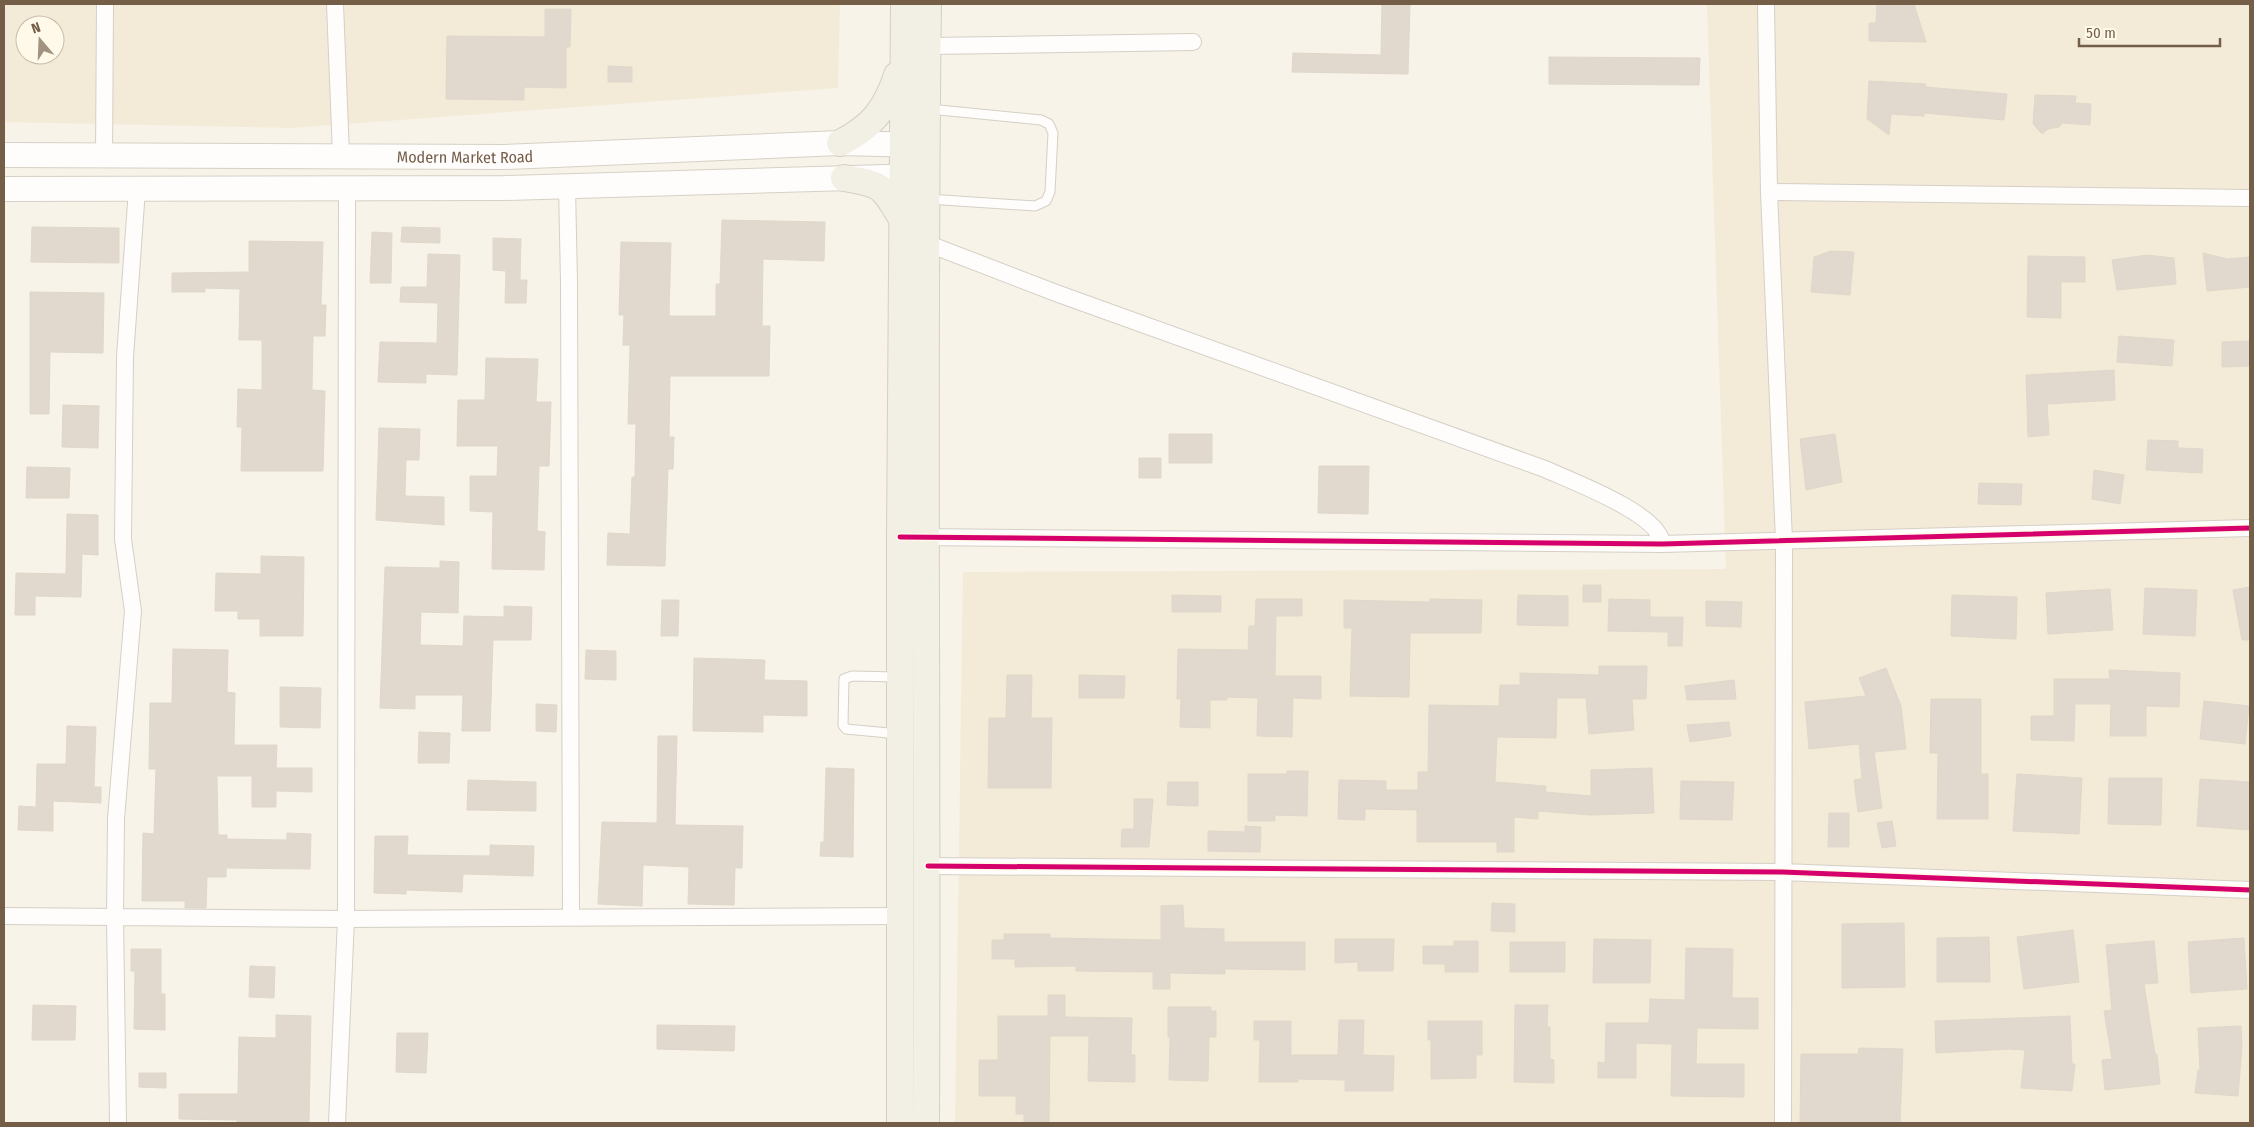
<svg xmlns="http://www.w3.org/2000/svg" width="2254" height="1127" font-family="'Fira Sans Condensed',sans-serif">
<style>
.residential{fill:#f3ebd8;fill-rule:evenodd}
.building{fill:#e1d9cd;stroke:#e0d7ca}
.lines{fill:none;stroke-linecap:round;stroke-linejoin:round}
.lane-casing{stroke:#d5cfc6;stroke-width:11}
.street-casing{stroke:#d5cfc6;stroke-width:18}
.secondary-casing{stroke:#d7d0c6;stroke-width:26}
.primary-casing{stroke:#d5cec5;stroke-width:28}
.lane{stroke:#fefdfc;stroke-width:9}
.street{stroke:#fefdfc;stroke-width:16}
.secondary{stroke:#fefdfc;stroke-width:24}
.primary{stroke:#f2efe4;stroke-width:26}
.cycleway-casing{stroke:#fff9e9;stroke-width:8}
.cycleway{stroke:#d6006c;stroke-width:5}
.labels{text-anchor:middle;stroke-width:5;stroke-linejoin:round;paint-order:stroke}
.street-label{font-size:16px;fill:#755e48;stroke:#fff9e9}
</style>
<rect width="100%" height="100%" fill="#f7f3e8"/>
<!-- residential -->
<path class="residential" d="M 4,4 L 840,4 L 838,88 L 290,128 L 4,122 ZM 25,25 L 55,25 L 55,55 L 25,55 Z
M 1707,4 L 2250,4 L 2250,1123 L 955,1123 L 963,572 L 1726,569 Z"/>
<!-- building -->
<path class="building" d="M 1382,4 L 1410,4 L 1408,74 L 1292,72 L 1293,53 L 1381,55 Z
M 1877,4 L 1914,4 L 1926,42 L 1869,41 L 1869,23 L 1876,23 Z
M 545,9 L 571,9 L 570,47 L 566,47 L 566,88 L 524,87 L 524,100 L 446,99 L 447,36 L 545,37 Z
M 1549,57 L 1700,58 L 1699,85 L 1549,84 Z
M 608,66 L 632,67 L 632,82 L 608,82 Z
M 1869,81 L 1926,84 L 1925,87 L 2007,94 L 2004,120 L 1924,113 L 1924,116 L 1891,114 L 1889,135 L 1867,119 Z
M 2035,95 L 2076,96 L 2075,103 L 2091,104 L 2090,125 L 2062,123 L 2059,127 L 2048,129 L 2042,134 L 2033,124 Z
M 722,220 L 825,222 L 824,261 L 763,259 L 762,326 L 770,326 L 769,376 L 670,376 L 669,437 L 674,437 L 673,469 L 668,469 L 665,566 L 607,565 L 608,533 L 630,534 L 632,477 L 635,477 L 636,424 L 628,424 L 630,345 L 623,345 L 624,315 L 619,315 L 621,242 L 671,243 L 669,316 L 716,316 L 716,284 L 720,284 Z
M 32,227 L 119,228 L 119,263 L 31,262 Z
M 402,227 L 440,228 L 440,243 L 401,242 Z
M 372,232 L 392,233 L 391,283 L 370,283 Z
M 493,238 L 521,239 L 520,280 L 527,280 L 526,303 L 505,303 L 506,271 L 493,270 Z
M 249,241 L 323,242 L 321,305 L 326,305 L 325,336 L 313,336 L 312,390 L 325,391 L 323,471 L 241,471 L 242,427 L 237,427 L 238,389 L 262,390 L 262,340 L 239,340 L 240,289 L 205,288 L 205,292 L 172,292 L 172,273 L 249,272 Z
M 1831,251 L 1854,252 L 1850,295 L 1811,292 L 1814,257 Z
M 2203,253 L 2228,259 L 2250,257 L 2250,287 L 2207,291 Z
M 428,254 L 460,255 L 457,375 L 426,374 L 426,383 L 378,382 L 380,342 L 437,343 L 438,303 L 400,302 L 401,287 L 427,287 Z
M 2147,255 L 2174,258 L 2176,284 L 2117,290 L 2112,260 Z
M 2028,256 L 2085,257 L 2085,282 L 2061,282 L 2061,318 L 2027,317 Z
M 30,292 L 104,293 L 103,353 L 50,352 L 49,414 L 30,414 Z
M 2119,336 L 2174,340 L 2172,366 L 2117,362 Z
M 2250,341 L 2250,366 L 2222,367 L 2222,342 Z
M 486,358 L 538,359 L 536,402 L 551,402 L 549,466 L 539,466 L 537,531 L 545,532 L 544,570 L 492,569 L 493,512 L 470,511 L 470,476 L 497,476 L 498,446 L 457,446 L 458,400 L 485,400 Z
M 2114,370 L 2115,400 L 2047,404 L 2049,435 L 2028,437 L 2026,375 Z
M 63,405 L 99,406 L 98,448 L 62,447 Z
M 379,428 L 420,429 L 419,460 L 406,460 L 405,496 L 444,497 L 444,525 L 376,520 Z
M 1169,434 L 1212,434 L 1212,463 L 1169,463 Z
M 1835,434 L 1842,482 L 1806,490 L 1800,439 Z
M 2148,440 L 2178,441 L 2178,448 L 2203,449 L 2202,473 L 2146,470 Z
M 1139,458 L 1161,458 L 1161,478 L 1139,478 Z
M 1319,466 L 1369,466 L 1368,514 L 1318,513 Z
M 27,467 L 70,468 L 69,498 L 26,498 Z
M 2094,470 L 2124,475 L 2120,504 L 2092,499 Z
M 1979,483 L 2022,484 L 2021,505 L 1978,504 Z
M 67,514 L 98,515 L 98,555 L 82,554 L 81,597 L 35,596 L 35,615 L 15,615 L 16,573 L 66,574 Z
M 261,556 L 304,557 L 303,636 L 260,636 L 260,619 L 238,619 L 238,611 L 215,611 L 216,573 L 261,574 Z
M 440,561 L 459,562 L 458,613 L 421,612 L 420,645 L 463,646 L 464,616 L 504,617 L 504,606 L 532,607 L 531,640 L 493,640 L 490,731 L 462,731 L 463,695 L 415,695 L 415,709 L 380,708 L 385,567 L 440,568 Z
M 1583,585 L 1601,585 L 1601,602 L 1583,602 Z
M 2250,587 L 2250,640 L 2242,640 L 2233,590 Z
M 2145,588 L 2197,590 L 2195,636 L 2143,634 Z
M 2110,589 L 2113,630 L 2048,634 L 2046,593 Z
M 1172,595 L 1221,596 L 1221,612 L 1172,612 Z
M 1518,595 L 1568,596 L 1568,626 L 1517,625 Z
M 1952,595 L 2017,597 L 2016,639 L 1951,636 Z
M 1256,599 L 1302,599 L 1302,616 L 1276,616 L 1275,676 L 1321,676 L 1321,699 L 1293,698 L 1292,737 L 1257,736 L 1258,698 L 1227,697 L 1227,700 L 1210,700 L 1210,728 L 1180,727 L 1181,699 L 1177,699 L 1178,649 L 1248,650 L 1249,626 L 1255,626 Z
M 1430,599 L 1482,600 L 1481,633 L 1410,633 L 1409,697 L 1350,696 L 1352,628 L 1344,628 L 1344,600 L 1430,602 Z
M 1609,599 L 1650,600 L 1650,617 L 1683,617 L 1682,646 L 1668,646 L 1668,632 L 1608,631 Z
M 662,600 L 679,600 L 678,636 L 661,636 Z
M 1706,601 L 1742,602 L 1741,627 L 1706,626 Z
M 173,649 L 228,650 L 227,692 L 235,693 L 234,745 L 277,745 L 276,768 L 312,768 L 312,792 L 276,791 L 276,807 L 252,807 L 252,776 L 217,776 L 218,835 L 227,835 L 227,839 L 287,840 L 287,833 L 311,834 L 310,869 L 226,868 L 226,877 L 207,877 L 206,908 L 185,908 L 185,901 L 142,901 L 143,833 L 154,834 L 156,769 L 149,769 L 150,703 L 172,703 Z
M 586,650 L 616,651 L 616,680 L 585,679 Z
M 694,658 L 765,660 L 764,680 L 807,681 L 807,716 L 763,715 L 763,732 L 693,731 Z
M 1599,666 L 1647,666 L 1646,699 L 1632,699 L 1634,730 L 1589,734 L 1586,698 L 1557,698 L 1556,738 L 1497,737 L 1495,782 L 1546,786 L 1545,792 L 1591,796 L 1591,770 L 1652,768 L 1654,813 L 1591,815 L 1538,811 L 1538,819 L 1514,817 L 1514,852 L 1497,852 L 1497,842 L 1417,842 L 1417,810 L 1365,809 L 1365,820 L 1338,819 L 1339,780 L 1386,781 L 1386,790 L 1418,790 L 1418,772 L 1428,772 L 1429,705 L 1499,706 L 1500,685 L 1520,685 L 1520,673 L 1599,675 Z
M 1886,668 L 1901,706 L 1906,749 L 1874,752 L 1882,808 L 1858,812 L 1854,780 L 1862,779 L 1859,744 L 1809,749 L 1805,702 L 1866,696 L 1859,678 Z
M 2109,670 L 2180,673 L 2179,707 L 2146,706 L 2146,736 L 2110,736 L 2111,704 L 2075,704 L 2074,741 L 2031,740 L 2031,716 L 2054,716 L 2054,679 L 2110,679 Z
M 1007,675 L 1032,675 L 1031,718 L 1052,718 L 1051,788 L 988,788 L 989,718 L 1006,718 Z
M 1079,675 L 1125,676 L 1124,698 L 1079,698 Z
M 1734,680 L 1736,699 L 1687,700 L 1685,686 Z
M 280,687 L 321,688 L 320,728 L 280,727 Z
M 1931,699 L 1981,699 L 1981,774 L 1988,774 L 1988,819 L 1937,819 L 1938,753 L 1930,753 Z
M 2204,701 L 2249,706 L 2245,744 L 2200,739 Z
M 536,704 L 557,705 L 556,732 L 536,731 Z
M 1729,722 L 1731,736 L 1690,742 L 1687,725 Z
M 67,726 L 96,727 L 94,787 L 101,787 L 101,803 L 53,801 L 53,831 L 18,830 L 19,806 L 36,807 L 37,764 L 66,764 Z
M 419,732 L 450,733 L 449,763 L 418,763 Z
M 658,736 L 677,736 L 675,825 L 743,826 L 742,868 L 735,868 L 734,905 L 688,904 L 689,867 L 643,865 L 642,906 L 598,904 L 602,822 L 657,823 Z
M 826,768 L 854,769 L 853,857 L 820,856 L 821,842 L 824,842 Z
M 1287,771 L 1308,771 L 1307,816 L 1275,815 L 1275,821 L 1248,821 L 1248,774 L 1287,774 Z
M 2017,774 L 2082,778 L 2079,834 L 2013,831 Z
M 2109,778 L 2162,778 L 2161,825 L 2108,824 Z
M 2200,779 L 2250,782 L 2250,830 L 2197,826 Z
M 468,780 L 536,782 L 536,811 L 467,810 Z
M 1681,781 L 1734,782 L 1732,820 L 1680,819 Z
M 1168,782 L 1198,782 L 1198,806 L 1167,805 Z
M 1134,799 L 1153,799 L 1149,847 L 1121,847 L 1122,829 L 1134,829 Z
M 1829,813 L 1849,813 L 1849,847 L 1828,847 Z
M 1892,821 L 1896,846 L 1882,848 L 1877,823 Z
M 1245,826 L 1261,827 L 1260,852 L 1208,851 L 1208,831 L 1245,832 Z
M 375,836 L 408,836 L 407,855 L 490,856 L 490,845 L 534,846 L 533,876 L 463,874 L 462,892 L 406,890 L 406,894 L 374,893 Z
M 1492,903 L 1515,904 L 1515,932 L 1491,931 Z
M 1183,905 L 1184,928 L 1224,929 L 1224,942 L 1305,942 L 1305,970 L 1225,969 L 1225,974 L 1170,973 L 1170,989 L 1153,989 L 1153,972 L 1076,971 L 1076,966 L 1015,967 L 1015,959 L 992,959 L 992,940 L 1004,940 L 1004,934 L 1050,934 L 1050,938 L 1161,940 L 1161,906 Z
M 1904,923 L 1905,987 L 1842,988 L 1842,924 Z
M 2073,930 L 2079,982 L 2024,989 L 2017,937 Z
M 1989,937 L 1990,982 L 1937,982 L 1937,938 Z
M 2244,938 L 2247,989 L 2191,993 L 2188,942 Z
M 1335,939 L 1394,939 L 1393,971 L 1358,971 L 1358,962 L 1335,963 Z
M 1594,939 L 1651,940 L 1650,983 L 1593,983 Z
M 1454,941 L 1478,941 L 1478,972 L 1445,972 L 1445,964 L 1423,964 L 1423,946 L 1454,946 Z
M 2154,941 L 2158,983 L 2144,984 L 2155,1054 L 2157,1054 L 2160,1084 L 2105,1090 L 2102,1060 L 2112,1059 L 2104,1011 L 2112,1010 L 2106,945 Z
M 1510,942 L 1565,942 L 1565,972 L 1510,972 Z
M 1686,948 L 1733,949 L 1732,998 L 1758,998 L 1758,1029 L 1697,1028 L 1696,1064 L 1744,1064 L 1744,1097 L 1671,1096 L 1672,1044 L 1668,1044 L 1636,1043 L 1636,1078 L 1598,1078 L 1598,1062 L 1605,1063 L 1606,1023 L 1649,1023 L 1650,999 L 1685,1000 Z
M 131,949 L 161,949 L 161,994 L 165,994 L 165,1030 L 134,1029 L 135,971 L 131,971 Z
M 250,966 L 275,967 L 274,998 L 249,997 Z
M 1048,995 L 1065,995 L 1065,1017 L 1132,1018 L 1131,1055 L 1135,1055 L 1135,1082 L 1088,1081 L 1089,1036 L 1050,1036 L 1049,1123 L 1024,1123 L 1024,1114 L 1016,1114 L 1016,1096 L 979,1096 L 979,1060 L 998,1060 L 998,1016 L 1048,1016 Z
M 33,1005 L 76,1006 L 75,1040 L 32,1040 Z
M 1515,1005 L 1548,1005 L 1547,1027 L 1550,1027 L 1550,1059 L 1554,1060 L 1554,1083 L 1514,1082 Z
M 1168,1007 L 1211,1007 L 1211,1011 L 1216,1011 L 1216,1037 L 1209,1037 L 1208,1081 L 1169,1080 L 1170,1037 L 1168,1037 Z
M 276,1015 L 311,1016 L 309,1123 L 237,1123 L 237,1120 L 179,1119 L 179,1094 L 238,1094 L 239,1037 L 276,1038 Z
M 2070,1016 L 2072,1064 L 2075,1064 L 2072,1091 L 2021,1088 L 2025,1050 L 2009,1049 L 1936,1053 L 1935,1021 Z
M 1339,1020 L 1364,1020 L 1363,1055 L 1394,1056 L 1393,1091 L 1345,1091 L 1345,1080 L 1298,1079 L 1298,1082 L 1259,1082 L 1260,1040 L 1254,1040 L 1254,1021 L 1291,1021 L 1291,1055 L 1338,1055 Z
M 1428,1021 L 1482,1021 L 1482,1055 L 1476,1055 L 1476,1078 L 1431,1079 L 1431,1040 L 1428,1040 Z
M 657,1025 L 735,1026 L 734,1051 L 657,1049 Z
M 2241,1026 L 2242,1046 L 2238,1096 L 2195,1093 L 2198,1070 L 2200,1070 L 2198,1028 Z
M 397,1033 L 428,1033 L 426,1073 L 396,1072 Z
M 1859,1048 L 1903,1049 L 1900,1123 L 1800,1123 L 1801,1054 L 1858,1054 Z
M 139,1073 L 166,1073 L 166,1088 L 139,1087 Z"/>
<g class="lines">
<defs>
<path id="lane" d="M 928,199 L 1035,206 L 1046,201 L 1050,192 L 1053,133 L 1049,124 L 1041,120 L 929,109
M 897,677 L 852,676 L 844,679 L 843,725 L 846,729 L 899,734"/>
<path id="street" d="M 335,4 L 341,155
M 1766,4 L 1769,192 L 1784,541 L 1783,1123
M 928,46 L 1193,42
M 104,157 L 105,4
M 567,186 L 569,282 L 571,916
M 1769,192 L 2250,198
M 926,243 L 1056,293 L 1545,469 C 1571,481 1661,514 1662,544
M 918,537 L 1662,544 L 2250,528
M 928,866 L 1782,872 L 2250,890
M 4,916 L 346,919 L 900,916
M 118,1123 L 115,918 L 116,819 L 133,611 L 123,539 L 125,357 L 137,189
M 337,1123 L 346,919 L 347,188"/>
<g id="secondary">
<path id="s1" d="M 4,155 L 505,157 L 840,143 L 922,145"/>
<path d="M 4,189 L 505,188 L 922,176"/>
</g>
<path id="primary" d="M 840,143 C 872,127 886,109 897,75
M 844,178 C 884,185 881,185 902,219
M 900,1123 L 900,537 L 904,4
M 926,1123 C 928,750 923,377 928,4"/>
</defs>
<!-- lane casing -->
<use href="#lane" class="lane-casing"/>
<!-- street casing -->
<use href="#street" class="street-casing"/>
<!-- secondary casing -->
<use href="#secondary" class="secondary-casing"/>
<!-- primary casing -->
<use href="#primary" class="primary-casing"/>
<!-- lane -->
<use href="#lane" class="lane"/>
<!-- street -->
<use href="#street" class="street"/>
<!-- secondary -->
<use href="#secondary" class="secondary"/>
<!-- primary -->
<use href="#primary" class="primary"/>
<defs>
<path id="cycleway" d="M 900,537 L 1662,544 L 2250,528
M 928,866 L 1782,872 L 2250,890"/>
</defs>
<!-- cycleway casing -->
<use href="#cycleway" class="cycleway-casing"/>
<!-- cycleway -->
<use href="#cycleway" class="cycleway"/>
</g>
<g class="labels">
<!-- street labels -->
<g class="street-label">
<text dy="6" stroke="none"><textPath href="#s1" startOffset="461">Modern Market Road</textPath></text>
</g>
</g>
<!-- border -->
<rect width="2254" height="1127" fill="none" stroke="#755e48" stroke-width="10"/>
<!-- north arrow -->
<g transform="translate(40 40) rotate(341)"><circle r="24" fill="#fff9e9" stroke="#c8bba9"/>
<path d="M0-4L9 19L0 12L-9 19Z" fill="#a29280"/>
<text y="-8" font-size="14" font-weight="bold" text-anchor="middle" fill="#755e48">N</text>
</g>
<!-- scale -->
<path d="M2079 38v8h141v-8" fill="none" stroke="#755e48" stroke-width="2.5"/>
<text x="2086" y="38" font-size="15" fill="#755e48" stroke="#fff9e9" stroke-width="4" paint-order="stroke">50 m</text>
</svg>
